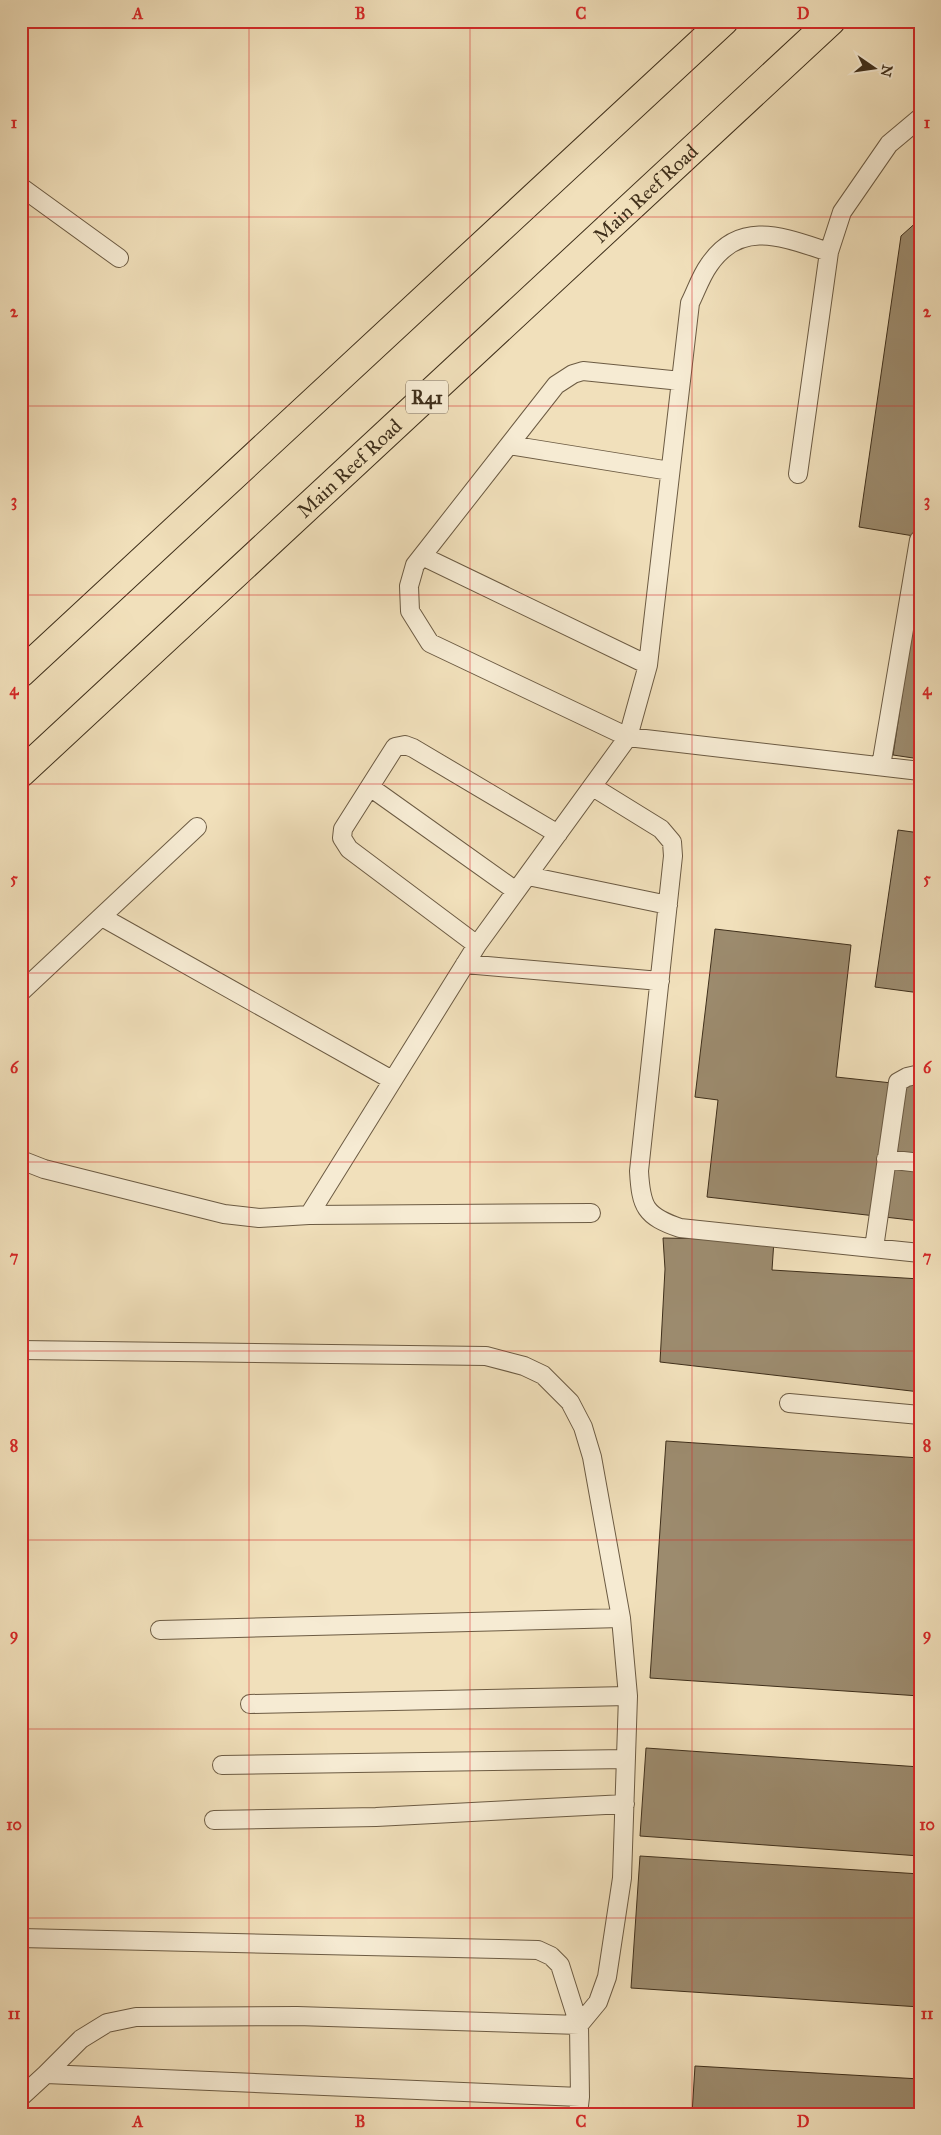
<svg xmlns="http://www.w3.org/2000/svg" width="941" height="2135" font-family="'IM FELL Great Primer',serif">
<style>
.building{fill:#9c8b6e;stroke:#3f2f1b}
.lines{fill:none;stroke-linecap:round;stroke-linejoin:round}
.lane-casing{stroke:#6c5b43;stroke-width:20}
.primary-casing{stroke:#3f2f1b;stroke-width:30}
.lane{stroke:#f6ebd3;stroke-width:18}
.primary{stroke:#f1e0bb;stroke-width:28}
.grid{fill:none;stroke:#d62828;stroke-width:1;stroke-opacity:0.55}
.labels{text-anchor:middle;stroke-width:4;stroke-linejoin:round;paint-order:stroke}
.shield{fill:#f6ebd3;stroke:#766752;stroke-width:1}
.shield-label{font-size:19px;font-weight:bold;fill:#3f2f1b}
.street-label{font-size:20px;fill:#3f2f1b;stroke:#f6ebd3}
.neatline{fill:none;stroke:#d62828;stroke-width:2}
.grid-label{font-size:16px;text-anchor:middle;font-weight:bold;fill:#d62828}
</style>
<rect width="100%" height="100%" fill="#f1e0bb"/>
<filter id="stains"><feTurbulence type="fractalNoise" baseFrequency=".004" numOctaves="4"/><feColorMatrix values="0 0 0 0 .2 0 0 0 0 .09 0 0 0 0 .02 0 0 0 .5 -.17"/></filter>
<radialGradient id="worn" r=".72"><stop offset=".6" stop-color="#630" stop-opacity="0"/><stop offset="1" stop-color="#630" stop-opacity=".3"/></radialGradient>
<!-- building -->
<path class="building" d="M 920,219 L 920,537 L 859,527 L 901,236 Z
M 920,577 L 920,759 L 893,755 Z
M 898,830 L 920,833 L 920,993 L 875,987 Z
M 715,929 L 851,945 L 836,1077 L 920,1086 L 920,1221 L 707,1197 L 718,1100 L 695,1097 Z
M 663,1238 L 774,1240 L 772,1270 L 920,1279 L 920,1392 L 660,1362 L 665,1269 Z
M 666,1441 L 920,1458 L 920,1696 L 650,1678 Z
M 646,1748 L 920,1767 L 920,1856 L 640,1836 Z
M 640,1856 L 920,1874 L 920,2007 L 631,1988 Z
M 695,2066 L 920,2079 L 920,2114 L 692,2114 Z"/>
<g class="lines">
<defs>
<path id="lane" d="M 21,187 L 119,258
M 681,381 L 583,371 L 573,374 L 556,385 L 415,565 L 409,586 L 410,611 L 430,643 L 628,737 L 920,771
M 509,445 L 670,471
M 798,474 L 829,252 L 842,212 L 889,144 L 920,118
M 422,556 L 648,665
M 881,766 L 919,540
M 370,787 L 516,891
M 593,787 L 661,829 L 672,842 L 673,856 L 639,1171 C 641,1207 645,1216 680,1228 L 920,1253
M 528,876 L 668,905
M 102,917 L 392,1080
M 477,945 L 349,849 L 342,838 L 343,829 L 395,747 L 405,745 L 413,748 L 558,834
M 465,964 L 660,981
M 21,992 L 197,827
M 886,1159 L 920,1163
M 21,1160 L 44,1169 L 224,1214 L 259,1218 L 309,1215 L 591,1213
M 309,1215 L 477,945 L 628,737 L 648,665 L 690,303 C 696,291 701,276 709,265 C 741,218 785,238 829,252
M 874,1248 L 898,1082 L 907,1077 L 920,1074
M 21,1350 L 486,1356 L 524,1366 L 543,1375 L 570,1402 L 583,1427 L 592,1457 L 621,1618 L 628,1696 L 622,1878 L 607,1977 L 598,2002 L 579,2025 L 297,2016 L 136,2017 L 107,2023 L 81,2039 L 46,2074
M 789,1403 L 920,1415
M 160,1630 L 621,1618
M 250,1704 L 628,1696
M 222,1765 L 626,1759
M 214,1820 L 376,1817 L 625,1804
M 21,1938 L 538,1950 L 551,1956 L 560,1965 L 579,2025 L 580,2097 L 578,2114
M 21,2097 L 46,2074 L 580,2097"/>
<g id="primary">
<path d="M 21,673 L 724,21"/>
<path id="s1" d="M 21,773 L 831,21"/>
</g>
</defs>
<!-- lane casing -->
<use href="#lane" class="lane-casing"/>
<!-- primary casing -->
<use href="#primary" class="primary-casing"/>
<!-- lane -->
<use href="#lane" class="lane"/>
<!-- primary -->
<use href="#primary" class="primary"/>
</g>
<!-- grid -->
<path class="grid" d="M 249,21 L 249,2114M 470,21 L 470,2114M 692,21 L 692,2114M 21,217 L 920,217M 21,406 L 920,406M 21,595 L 920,595M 21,784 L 920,784M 21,973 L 920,973M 21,1162 L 920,1162M 21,1351 L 920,1351M 21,1540 L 920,1540M 21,1729 L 920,1729M 21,1918 L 920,1918"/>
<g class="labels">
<!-- shield labels -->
<rect class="shield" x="406" y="380.5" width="42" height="33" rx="4"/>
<g class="shield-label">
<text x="427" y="404">R41</text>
</g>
<!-- street labels -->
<g class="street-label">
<text dy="7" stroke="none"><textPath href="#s1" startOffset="852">Main Reef Road</textPath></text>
<text dy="7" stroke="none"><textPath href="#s1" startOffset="448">Main Reef Road</textPath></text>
</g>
</g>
<!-- margin -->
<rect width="941" height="2135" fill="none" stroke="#f1e0bb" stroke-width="55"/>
<!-- north arrow -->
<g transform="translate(874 68) rotate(103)" stroke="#f6ebd3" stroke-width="4" paint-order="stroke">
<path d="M0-4L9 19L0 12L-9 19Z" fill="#3f2f1b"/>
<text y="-8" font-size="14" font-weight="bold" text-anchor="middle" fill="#3f2f1b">N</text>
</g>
<rect x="28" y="28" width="886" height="2080" class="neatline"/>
<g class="grid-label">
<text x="138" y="19">A</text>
<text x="360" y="19">B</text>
<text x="581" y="19">C</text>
<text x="803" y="19">D</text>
<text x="14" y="128">1</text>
<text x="927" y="128">1</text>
<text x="14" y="317">2</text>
<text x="927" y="317">2</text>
<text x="14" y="506">3</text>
<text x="927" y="506">3</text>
<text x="14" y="695">4</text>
<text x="927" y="695">4</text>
<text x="14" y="884">5</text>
<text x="927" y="884">5</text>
<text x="14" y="1073">6</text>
<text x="927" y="1073">6</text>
<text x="14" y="1262">7</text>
<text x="927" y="1262">7</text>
<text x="14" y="1451">8</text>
<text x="927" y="1451">8</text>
<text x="14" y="1640">9</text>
<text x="927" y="1640">9</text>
<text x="14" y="1830">10</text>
<text x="927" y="1830">10</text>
<text x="14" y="2019">11</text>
<text x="927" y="2019">11</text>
<text x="138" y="2127">A</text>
<text x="360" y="2127">B</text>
<text x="581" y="2127">C</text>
<text x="803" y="2127">D</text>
</g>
<rect width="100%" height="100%" filter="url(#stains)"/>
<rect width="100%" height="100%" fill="url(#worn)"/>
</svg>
